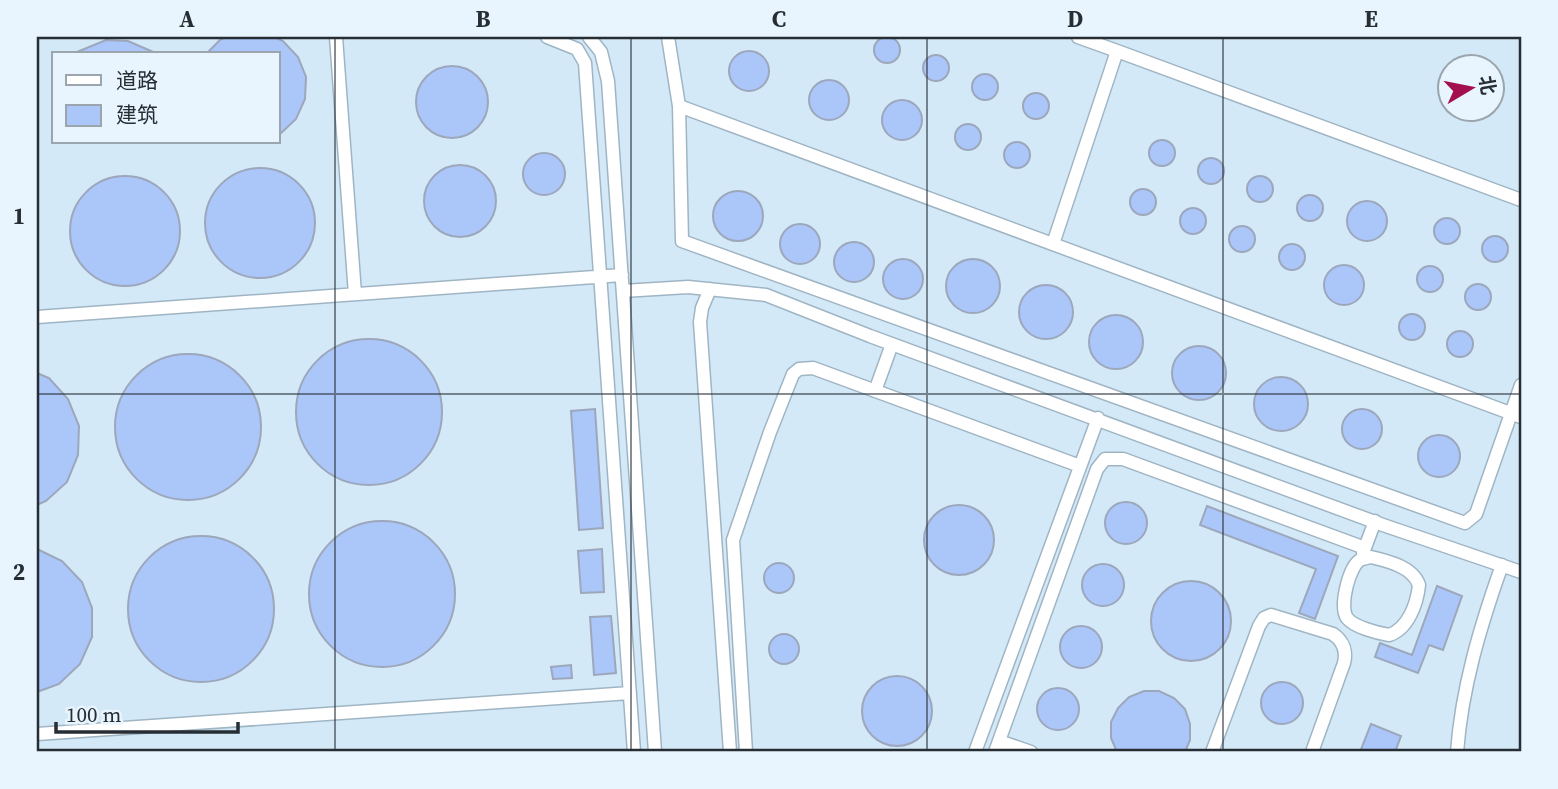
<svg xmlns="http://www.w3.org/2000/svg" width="1558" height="789" font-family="'Source Serif 4','Noto Sans SC',serif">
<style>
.building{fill:#abc6f9;stroke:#9da7bb;stroke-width:2}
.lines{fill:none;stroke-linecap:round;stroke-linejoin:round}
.minor-casing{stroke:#a0b5c3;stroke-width:15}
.minor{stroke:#fff;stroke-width:12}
.grid{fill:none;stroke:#262e34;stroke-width:2;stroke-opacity:0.55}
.neatline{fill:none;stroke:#262e34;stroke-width:2.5}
.grid-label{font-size:23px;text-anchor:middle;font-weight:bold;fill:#262e34}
</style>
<rect width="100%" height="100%" fill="#d3e9f8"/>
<!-- building -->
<path class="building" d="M 228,37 L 274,37 L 283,41 L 298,57 L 306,77 L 305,99 L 296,119 L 278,136 L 278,54 L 206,54 L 221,39 Z
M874 50a13 13 0 1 1 26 0a13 13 0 1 1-26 0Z
M 106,40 L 128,41 L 158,54 L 72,54 Z
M729 71a20 20 0 1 1 40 0a20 20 0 1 1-40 0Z
M923 68a13 13 0 1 1 26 0a13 13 0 1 1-26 0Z
M416 102a36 36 0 1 1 72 0a36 36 0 1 1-72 0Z
M972 87a13 13 0 1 1 26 0a13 13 0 1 1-26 0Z
M809 100a20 20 0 1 1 40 0a20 20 0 1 1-40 0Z
M1023 106a13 13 0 1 1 26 0a13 13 0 1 1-26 0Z
M882 120a20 20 0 1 1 40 0a20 20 0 1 1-40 0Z
M955 137a13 13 0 1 1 26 0a13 13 0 1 1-26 0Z
M1149 153a13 13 0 1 1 26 0a13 13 0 1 1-26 0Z
M1004 155a13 13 0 1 1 26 0a13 13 0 1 1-26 0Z
M523 174a21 21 0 1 1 42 0a21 21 0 1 1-42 0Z
M1198 171a13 13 0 1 1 26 0a13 13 0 1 1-26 0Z
M424 201a36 36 0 1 1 72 0a36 36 0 1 1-72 0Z
M205 223a55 55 0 1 1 110 0a55 55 0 1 1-110 0Z
M1247 189a13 13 0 1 1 26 0a13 13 0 1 1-26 0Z
M70 231a55 55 0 1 1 110 0a55 55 0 1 1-110 0Z
M1130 202a13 13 0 1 1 26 0a13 13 0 1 1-26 0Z
M713 216a25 25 0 1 1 50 0a25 25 0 1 1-50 0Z
M1297 208a13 13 0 1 1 26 0a13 13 0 1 1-26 0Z
M1347 221a20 20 0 1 1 40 0a20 20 0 1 1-40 0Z
M1180 221a13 13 0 1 1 26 0a13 13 0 1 1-26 0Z
M1434 231a13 13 0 1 1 26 0a13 13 0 1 1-26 0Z
M780 244a20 20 0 1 1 40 0a20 20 0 1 1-40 0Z
M1229 239a13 13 0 1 1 26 0a13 13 0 1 1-26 0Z
M1482 249a13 13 0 1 1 26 0a13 13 0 1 1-26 0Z
M834 262a20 20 0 1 1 40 0a20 20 0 1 1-40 0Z
M1279 257a13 13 0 1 1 26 0a13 13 0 1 1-26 0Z
M883 279a20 20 0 1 1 40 0a20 20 0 1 1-40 0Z
M946 286a27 27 0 1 1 54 0a27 27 0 1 1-54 0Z
M1324 285a20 20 0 1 1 40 0a20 20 0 1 1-40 0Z
M1417 279a13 13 0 1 1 26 0a13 13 0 1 1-26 0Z
M1465 297a13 13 0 1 1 26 0a13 13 0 1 1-26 0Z
M1019 312a27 27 0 1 1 54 0a27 27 0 1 1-54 0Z
M1399 327a13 13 0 1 1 26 0a13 13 0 1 1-26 0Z
M1089 342a27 27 0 1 1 54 0a27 27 0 1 1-54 0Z
M1447 344a13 13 0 1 1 26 0a13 13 0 1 1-26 0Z
M296 412a73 73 0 1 1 146 0a73 73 0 1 1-146 0Z
M1172 373a27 27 0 1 1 54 0a27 27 0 1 1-54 0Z
M115 427a73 73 0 1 1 146 0a73 73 0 1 1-146 0Z
M 37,373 L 49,378 L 68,399 L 79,426 L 78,455 L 67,482 L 46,501 L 37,505 Z
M1254 404a27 27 0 1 1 54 0a27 27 0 1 1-54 0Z
M1342 429a20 20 0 1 1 40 0a20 20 0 1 1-40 0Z
M 595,409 L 603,528 L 579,530 L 571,411 Z
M1418 456a21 21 0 1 1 42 0a21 21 0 1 1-42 0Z
M1105 523a21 21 0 1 1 42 0a21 21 0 1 1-42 0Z
M924 540a35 35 0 1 1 70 0a35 35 0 1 1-70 0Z
M 1207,506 L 1338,556 L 1315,619 L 1299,613 L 1316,569 L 1200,525 Z
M309 594a73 73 0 1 1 146 0a73 73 0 1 1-146 0Z
M128 609a73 73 0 1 1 146 0a73 73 0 1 1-146 0Z
M 37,549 L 62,561 L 82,582 L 92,608 L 92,637 L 80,664 L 59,684 L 37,692 Z
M 602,549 L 604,592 L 581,593 L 578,551 Z
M764 578a15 15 0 1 1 30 0a15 15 0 1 1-30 0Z
M1082 585a21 21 0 1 1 42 0a21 21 0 1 1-42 0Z
M1151 621a40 40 0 1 1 80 0a40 40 0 1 1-80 0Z
M 1437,586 L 1462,596 L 1443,650 L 1429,645 L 1418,673 L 1375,657 L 1380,643 L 1412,655 Z
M 611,616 L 616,673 L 594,675 L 590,617 Z
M1060 647a21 21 0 1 1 42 0a21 21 0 1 1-42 0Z
M769 649a15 15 0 1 1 30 0a15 15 0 1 1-30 0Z
M 571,665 L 572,678 L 553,679 L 551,667 Z
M862 711a35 35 0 1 1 70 0a35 35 0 1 1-70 0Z
M1261 703a21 21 0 1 1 42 0a21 21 0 1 1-42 0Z
M1037 709a21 21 0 1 1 42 0a21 21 0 1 1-42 0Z
M 1144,691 L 1159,691 L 1174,698 L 1185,709 L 1190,724 L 1190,740 L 1185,752 L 1117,752 L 1111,738 L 1111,722 L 1118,708 L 1129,697 Z
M 1371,724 L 1401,736 L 1395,752 L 1360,752 Z"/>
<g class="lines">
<defs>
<path id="minor" d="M 336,37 L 355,294
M 547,37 L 577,49 L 585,63 L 634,752
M 589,37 L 601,52 L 608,81 L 655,752
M 668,37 L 679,106 L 682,241 L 1465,523 L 1476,514 L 1521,385
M 1078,37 L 1117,51
M 679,106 L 1521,417
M 1053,244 L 1117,51 L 1521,200
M 710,289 L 702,308 L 700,322 L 730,752
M 623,291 L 688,287 L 766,295 L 870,336 L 1383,525 L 1521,572
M 37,317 L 622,275
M 875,391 L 892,344
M 1363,553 L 1375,521
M 1371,557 C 1388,561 1413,567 1419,585 C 1417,604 1408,629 1389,635 C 1377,633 1354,627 1347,618 C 1339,606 1349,567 1360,560 C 1364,558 1367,558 1371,557 Z
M 37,734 L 630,693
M 999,741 L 1031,752
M 746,752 L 733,540 L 770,432 L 793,374 L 799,369 L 813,368 L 1080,466
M 975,752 L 1098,418
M 995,752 L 1097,469 L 1105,459 L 1123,459 L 1365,548
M 1212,752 L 1259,626 L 1264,618 L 1271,615 L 1333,634 C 1343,641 1347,651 1344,663 L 1312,752
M 1457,752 C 1462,687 1480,627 1502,565"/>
</defs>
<!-- minor casing -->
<use href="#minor" class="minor-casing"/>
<!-- minor -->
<use href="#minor" class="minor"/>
</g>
<!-- grid -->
<path class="grid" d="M 335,37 L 335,752M 631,37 L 631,752M 927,37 L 927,752M 1223,37 L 1223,752M 37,394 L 1521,394"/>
<!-- border -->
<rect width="1558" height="789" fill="none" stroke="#e8f5fe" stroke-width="77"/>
<!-- legend -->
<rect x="52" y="52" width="228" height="91" fill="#e8f5fe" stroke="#9aa5ad" stroke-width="2"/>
<rect x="66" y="75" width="35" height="10" fill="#ffffff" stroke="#9aa5ad" stroke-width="2"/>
<text x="116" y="88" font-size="21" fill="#262e34">道路</text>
<rect x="66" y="105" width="35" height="21" fill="#abc6f9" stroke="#9aa5ad" stroke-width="2"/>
<text x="116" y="122" font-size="21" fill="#262e34">建筑</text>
<!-- north arrow -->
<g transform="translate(1471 88) rotate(80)"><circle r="33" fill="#e8f5fe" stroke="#9aa5ad" stroke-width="2"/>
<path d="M0-5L12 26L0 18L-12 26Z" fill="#a30e4f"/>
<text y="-10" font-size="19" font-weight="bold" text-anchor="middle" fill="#262e34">北</text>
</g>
<!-- scale -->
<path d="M56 722v10h182v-10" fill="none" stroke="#262e34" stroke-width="3.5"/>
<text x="66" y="722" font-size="21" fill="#262e34" stroke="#e8f5fe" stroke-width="5" paint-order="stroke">100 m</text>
<rect x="38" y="38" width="1482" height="712" class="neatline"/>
<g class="grid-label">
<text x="187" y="27">A</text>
<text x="483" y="27">B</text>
<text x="779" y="27">C</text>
<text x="1075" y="27">D</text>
<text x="1371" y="27">E</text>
<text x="19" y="224">1</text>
<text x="19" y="580">2</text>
</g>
</svg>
